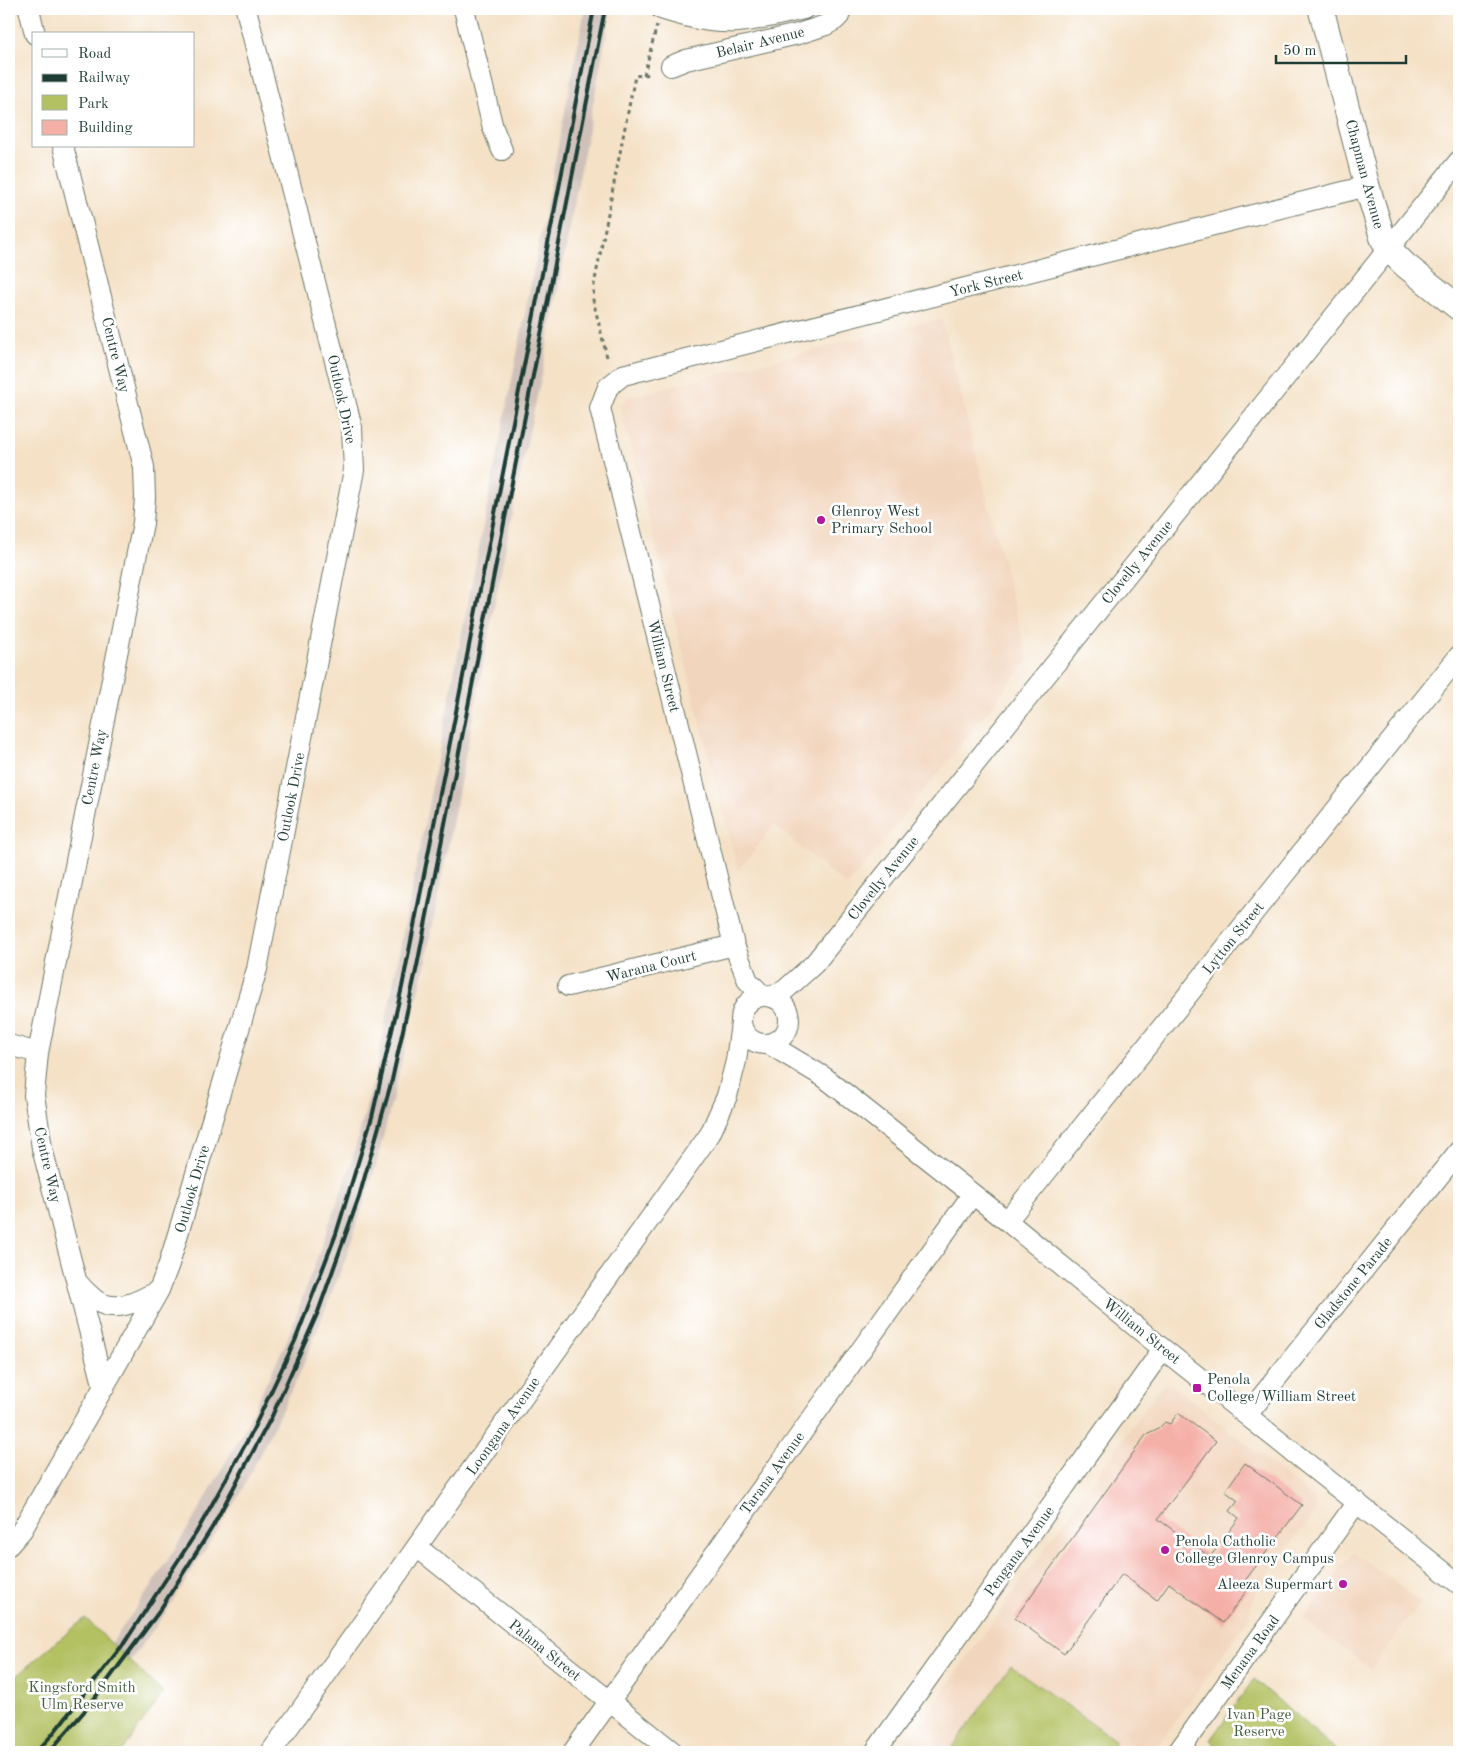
<svg xmlns="http://www.w3.org/2000/svg" width="1468" height="1761" font-family="'Old Standard TT',serif">
<style>
.built{fill:#f2d5bd}
.industrial{fill:#cfc1ba}
.green{fill:#b3c163;stroke:#697f4c}
.building{fill:#f4afa7}
.lines{fill:none;stroke-linecap:round;stroke-linejoin:round}
.minor-casing{stroke:#6a7667;stroke-width:22}
.tertiary-casing{stroke:#6a7667;stroke-width:27}
.path{stroke:#6a7667;stroke-width:3;stroke-dasharray:4 4;stroke-linecap:butt}
.minor{stroke:#fff;stroke-width:20}
.tertiary{stroke:#fff;stroke-width:25}
.rail{stroke:#1f3d34;stroke-width:4}
.poi-dot{fill:#b5179e;stroke:#fff;stroke-width:2}
.labels{text-anchor:middle;stroke-width:5;stroke-linejoin:round;paint-order:stroke}
.street-label{font-size:15px;fill:#1f3d34;stroke:#fff}
.poi-label{font-size:15px;fill:#1f3d34;stroke:#fff;text-anchor:start}
.park-label{font-size:15px;fill:#445e40;stroke:#fff}
</style>
<rect width="100%" height="100%" fill="#fff"/>
<filter id="ink" filterUnits="userSpaceOnUse"><feTurbulence type="fractalNoise" baseFrequency=".02" numOctaves="2"/><feDisplacementMap in="SourceGraphic" scale="10" xChannelSelector="R" yChannelSelector="G"/><feConvolveMatrix kernelMatrix="1 2 1 2 8 2 1 2 1" color-interpolation-filters="sRGB"/></filter>
<filter id="wash" filterUnits="userSpaceOnUse"><feTurbulence type="fractalNoise" baseFrequency=".0096" numOctaves="4" result="noise"/><feDisplacementMap in="SourceGraphic" scale="20" xChannelSelector="R" yChannelSelector="G"/><feGaussianBlur stdDeviation="1.12" result="paint"/><feColorMatrix in="noise" values="0 0 0 0 0 0 0 0 0 0 0 0 0 0 0 0 0 1.4 0 .05"/><feComposite in="paint" operator="in"/></filter>
<g filter="url(#wash)">
<rect width="100%" height="100%" fill="#f4e1c6"/>
<!-- built -->
<path class="built" d="M 942,320 L 1028,661 L 847,886 L 774,825 L 738,871 L 620,405 L 628,397 L 925,322 Z
M 1172,1385 L 1315,1499 L 1316,1512 L 1256,1588 L 1248,1619 L 1153,1752 L 900,1752 L 1158,1390 L 1163,1386 Z
M 1353,1552 L 1421,1602 L 1371,1669 L 1303,1619 Z"/>
<!-- industrial -->
<path class="industrial" d="M 585,9 L 611,9 L 543,369 L 516,493 L 424,970 L 376,1166 L 345,1260 L 299,1375 L 240,1494 L 166,1612 L 90,1716 L 20,1752 L 101,1658 L 150,1588 L 195,1517 L 242,1433 L 287,1340 L 350,1167 L 375,1075 Z"/>
<!-- green -->
<path class="green" d="M 85,1618 L 163,1693 L 122,1752 L 9,1752 L 9,1682 Z
M 1011,1666 L 1116,1741 L 1109,1752 L 949,1752 Z
M 1254,1679 L 1335,1749 L 1332,1752 L 1224,1752 L 1210,1740 Z"/>
<g id="blocks">
<!-- building -->
<path class="building" d="M 1178,1413 L 1216,1441 L 1158,1519 L 1210,1557 L 1239,1518 L 1230,1511 L 1238,1501 L 1225,1491 L 1245,1463 L 1302,1505 L 1244,1582 L 1250,1586 L 1223,1623 L 1169,1583 L 1157,1600 L 1122,1574 L 1064,1654 L 1015,1618 L 1146,1435 L 1157,1430 L 1165,1422 L 1170,1424 Z"/>
</g>
</g>
<g filter="url(#ink)">
<use href="#blocks" fill-opacity="0" stroke="#6a7667" stroke-width="1"/>
<g class="lines">
<defs>
<path id="minor" d="M 29,9 L 35,34
M 464,9 L 493,128 L 502,150
M 661,9 C 686,17 712,24 738,22 C 760,20 782,14 804,9
M 671,66 L 686,60 L 798,34 L 826,25 L 835,20 L 839,16 L 841,9
M 63,146 L 144,467 L 145,498 L 143,523 L 38,1053 L 34,1095 L 42,1148 L 104,1388
M 568,986 L 734,945
M741 1020a24 24 0 1 1 48 0a24 24 0 1 1-48 0Z
M 763,996 L 748,981 L 734,945 L 600,408 L 608,387 L 623,375 L 1367,186
M 771,997 L 785,990 L 814,964 L 1459,161
M 769,1044 L 824,1077 L 1007,1221 L 1163,1349 L 1459,1584
M 9,1045 L 38,1053
M 1007,1221 L 1459,656
M 77,1282 C 82,1288 88,1294 94,1299 C 114,1315 140,1301 159,1290
M 1247,1415 L 1459,1151
M 9,1545 L 22,1530 L 159,1290 L 169,1264 L 257,969 L 354,470 L 352,428 L 246,9
M 417,1547 L 673,1752
M 271,1752 L 710,1134 L 727,1096 L 736,1061 L 741,1023
M 573,1752 L 972,1195
M 875,1752 L 1163,1349
M 1178,1752 L 1357,1502"/>
<path id="tertiary" d="M 1321,9 L 1367,186 L 1383,239 L 1389,249 L 1405,265 L 1459,308"/>
</defs>
<!-- minor casing -->
<use href="#minor" class="minor-casing"/>
<!-- tertiary casing -->
<use href="#tertiary" class="tertiary-casing"/>
<!-- path -->
<path class="path" d="M 644,75 L 657,25
M 607,357 L 593,300 L 594,285 L 635,76 L 652,74"/>
<!-- minor -->
<use href="#minor" class="minor"/>
<!-- tertiary -->
<use href="#tertiary" class="tertiary"/>
<!-- rail -->
<path class="rail" d="M 36,1752 L 51,1736 L 125,1642 L 196,1533 L 250,1436 L 295,1341 L 336,1234 L 372,1117 L 402,987 L 594,9
M 49,1752 L 88,1707 L 158,1613 L 213,1526 L 272,1416 L 318,1312 L 359,1197 L 392,1080 L 417,966 L 605,9"/>
</g>
</g>
<!-- markers -->
<g class="poi-dot">
<circle cx="821" cy="520" r="5"/>
<rect x="1192" y="1383" width="10" height="10" rx="2.5"/>
<circle cx="1165" cy="1550" r="5"/>
<circle cx="1343" cy="1584" r="5"/>
</g>
<g class="labels">
<!-- street labels -->
<g class="street-label">
<text transform="translate(760 42) rotate(-14)" y="5">Belair Avenue</text>
<text transform="translate(1365 174) rotate(75)" y="5">Chapman Avenue</text>
<text transform="translate(986 283) rotate(-14)" y="5">York Street</text>
<text transform="translate(116 355) rotate(76)" y="5">Centre Way</text>
<text transform="translate(342 399) rotate(78)" y="5">Outlook Drive</text>
<text transform="translate(1137 562) rotate(-51)" y="5">Clovelly Avenue</text>
<text transform="translate(664 666) rotate(76)" y="5">William Street</text>
<text transform="translate(94 767) rotate(-79)" y="5">Centre Way</text>
<text transform="translate(291 797) rotate(-79)" y="5">Outlook Drive</text>
<text transform="translate(883 878) rotate(-51)" y="5">Clovelly Avenue</text>
<text transform="translate(1233 938) rotate(-51)" y="5">Lytton Street</text>
<text transform="translate(651 966) rotate(-14)" y="5">Warana Court</text>
<text transform="translate(48 1165) rotate(77)" y="5">Centre Way</text>
<text transform="translate(192 1189) rotate(-74)" y="5">Outlook Drive</text>
<text transform="translate(1353 1283) rotate(-51)" y="5">Gladstone Parade</text>
<text transform="translate(1142 1331) rotate(39)" y="5">William Street</text>
<text transform="translate(503 1426) rotate(-55)" y="5">Loongana Avenue</text>
<text transform="translate(772 1473) rotate(-54)" y="5">Tarana Avenue</text>
<text transform="translate(1019 1551) rotate(-54)" y="5">Pengana Avenue</text>
<text transform="translate(545 1650) rotate(39)" y="5">Palana Street</text>
<text transform="translate(1250 1652) rotate(-54)" y="5">Menana Road</text>
</g>
<!-- poi labels -->
<g class="poi-label">
<text x="831" y="516">Glenroy West<tspan x="831" dy="17">Primary School</tspan></text>
<text x="1207" y="1384">Penola<tspan x="1207" dy="17">College/William Street</tspan></text>
<text x="1175" y="1546">Penola Catholic<tspan x="1175" dy="17">College Glenroy Campus</tspan></text>
<text x="1333" y="1589" text-anchor="end">Aleeza Supermart</text>
</g>
<!-- park labels -->
<g class="park-label">
<text x="82" y="1692">Kingsford Smith<tspan x="82" dy="17">Ulm Reserve</tspan></text>
<text x="1259" y="1719">Ivan Page<tspan x="1259" dy="17">Reserve</tspan></text>
</g>
</g>
<!-- margin -->
<rect width="1468" height="1761" fill="none" stroke="#fff" stroke-width="30"/>
<!-- legend -->
<rect x="32" y="32" width="162" height="115" fill="#ffffff" stroke="#a5b1ae"/>
<rect x="42" y="49" width="25" height="8" fill="#ffffff" stroke="#a5b1ae"/>
<text x="78" y="58" font-size="15" fill="#1f3d34">Road</text>
<rect x="42" y="74" width="25" height="8" fill="#1f3d34" stroke="#a5b1ae"/>
<text x="78" y="82" font-size="15" fill="#1f3d34">Railway</text>
<rect x="42" y="95" width="25" height="15" fill="#b3c163" stroke="#a5b1ae"/>
<text x="78" y="108" font-size="15" fill="#1f3d34">Park</text>
<rect x="42" y="120" width="25" height="15" fill="#f4afa7" stroke="#a5b1ae"/>
<text x="78" y="132" font-size="15" fill="#1f3d34">Building</text>
<!-- scale -->
<path d="M1276 55v8h130v-8" fill="none" stroke="#1f3d34" stroke-width="2.5"/>
<text x="1283" y="55" font-size="15" fill="#1f3d34" stroke="#ffffff" stroke-width="4" paint-order="stroke">50 m</text>
</svg>
